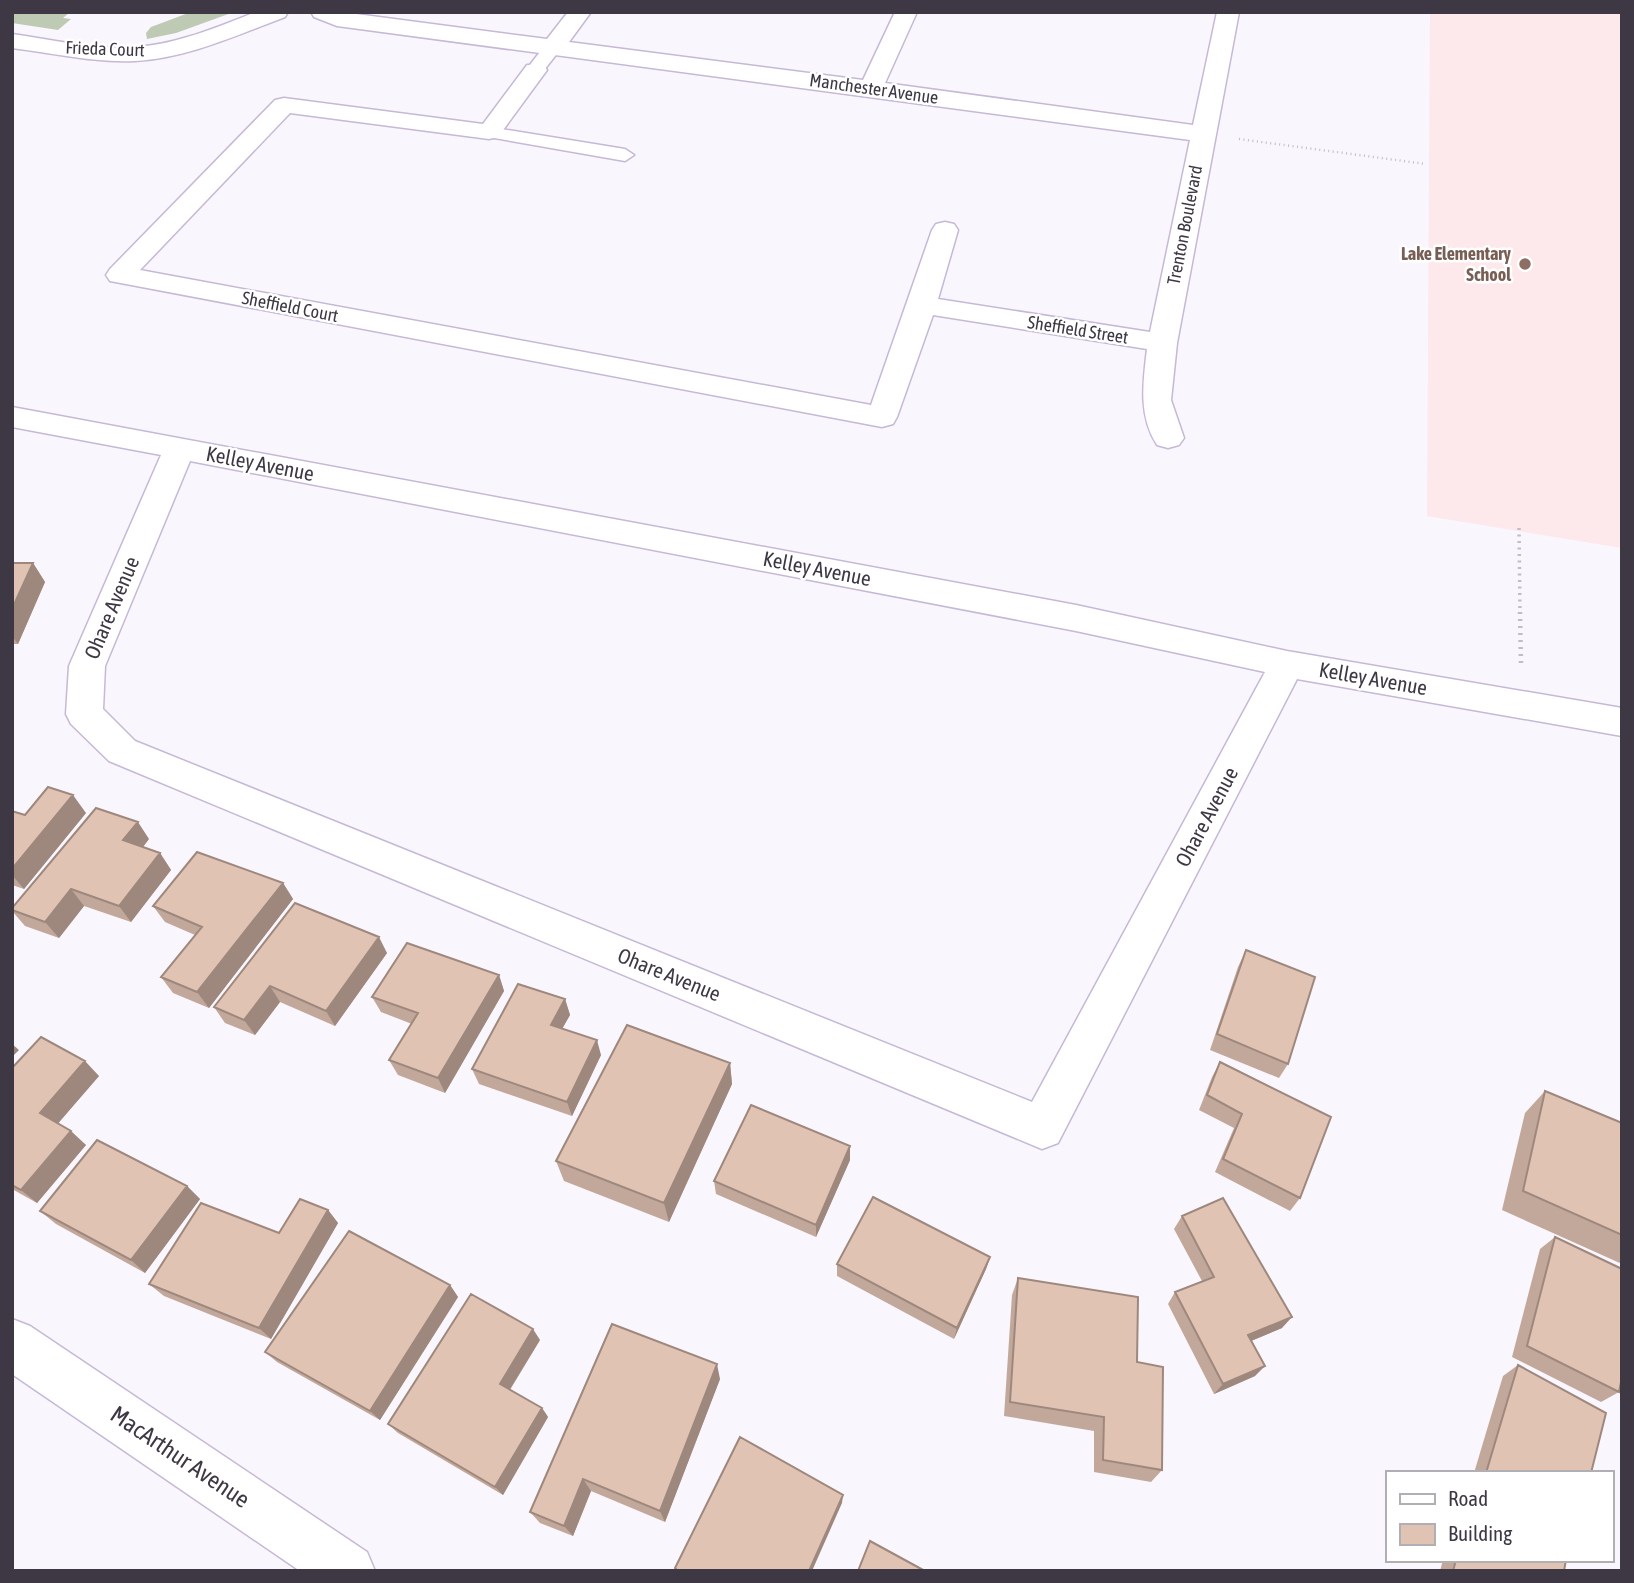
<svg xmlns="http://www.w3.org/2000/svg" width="1634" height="1583" font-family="'Asap Condensed',sans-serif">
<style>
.education{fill:#fde8eb}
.green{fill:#becab3}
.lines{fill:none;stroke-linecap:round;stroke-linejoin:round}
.lane-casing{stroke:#c6b8d7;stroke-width:3}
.street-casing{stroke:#c6b8d7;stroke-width:3}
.path-far2{stroke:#c0bdc5;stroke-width:2.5;stroke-dasharray:1 3.5;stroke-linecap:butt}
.path-far1{stroke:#c0bdc5;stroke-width:3.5;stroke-dasharray:2 4.5;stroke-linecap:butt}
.path{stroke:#c0bdc5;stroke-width:4.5;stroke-dasharray:2 5;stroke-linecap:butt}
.lane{fill:#fff;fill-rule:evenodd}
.street{fill:#fff;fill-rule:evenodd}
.wall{fill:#c2a89a}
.shaded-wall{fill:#9e887d}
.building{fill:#e1c3b3;stroke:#9e887d;stroke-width:2}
.education-dot{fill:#8d6e63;stroke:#fff;stroke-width:2.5}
.labels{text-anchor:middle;stroke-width:5;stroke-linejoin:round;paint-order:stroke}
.far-street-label{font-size:18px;fill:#3d3844;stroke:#fff}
.far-education-label{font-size:18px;font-weight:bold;fill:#785e54;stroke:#fff;text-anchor:end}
.street-label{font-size:21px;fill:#3d3844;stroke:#fff}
.near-street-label{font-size:24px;fill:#3d3844;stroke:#fff}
</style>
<rect width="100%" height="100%" fill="#f9f6fd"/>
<!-- education -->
<path class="education" d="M 1430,12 L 1622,12 L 1622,548 L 1427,516 Z"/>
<!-- green -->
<path class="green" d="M 12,12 L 70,12 L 63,18 L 71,19 L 58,30 L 12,23 Z
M 191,12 L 234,12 L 176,33 L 147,39 L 146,33 L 151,27 Z"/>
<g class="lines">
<defs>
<path id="lane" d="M 553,42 L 559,43 L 561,47 L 559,51 L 541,74 L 529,74 L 526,70 L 529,66 L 547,43 Z
M 489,127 L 625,149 L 634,155 L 625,161 L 483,136 L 480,132 L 483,128 Z"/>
<path id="street" d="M 256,12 L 288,12 L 285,17 C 237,35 187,58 135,61 C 94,63 53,53 12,48 L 12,34 C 53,40 95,50 136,47 C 178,44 217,27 256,12 Z
M 311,12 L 341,12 L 547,39 L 568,12 L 591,12 L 569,42 L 863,80 L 895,12 L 917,12 L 885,83 L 1193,125 L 1217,12 L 1239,12 L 1177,343 L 1171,400 L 1184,438 L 1179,445 L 1168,448 L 1157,445 C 1138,415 1143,383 1147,349 L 933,315 L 897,417 L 893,424 L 882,427 L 110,281 L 106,275 L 110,269 L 275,100 L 284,98 L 483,124 L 527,65 L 543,65 L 547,70 L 498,137 L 489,139 L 290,113 L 140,270 L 871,405 L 932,230 L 936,224 L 945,222 L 954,224 L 958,230 L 938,299 L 1150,332 L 1190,140 L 337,26 L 314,17 Z
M 12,407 L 1076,605 L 1287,651 L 1622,708 L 1622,736 L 1297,679 L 1058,1143 L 1042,1149 L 109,761 L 71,724 L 66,714 L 69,666 L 161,455 L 12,427 ZM 190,461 L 1076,631 L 1265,672 L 1032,1102 L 135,741 L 103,709 L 105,666 Z
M 12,1319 L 30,1326 L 367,1552 L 375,1571 L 300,1571 L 12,1374 Z"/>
</defs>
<!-- lane casing -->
<use href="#lane" class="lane-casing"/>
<!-- street casing -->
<use href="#street" class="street-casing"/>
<!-- path-far2 -->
<path class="path-far2" d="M 1239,139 L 1426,164"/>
<!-- path-far1 -->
<path class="path-far1" d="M 1519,528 L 1520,614"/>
<!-- path -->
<path class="path" d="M 1520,612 L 1521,665"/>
<!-- lane -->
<use href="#lane" class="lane"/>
<!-- street -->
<use href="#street" class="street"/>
</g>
<!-- wall -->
<path class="wall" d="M 12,563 L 33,563 L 45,582 L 18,644 L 12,644 Z
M 12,811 L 25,815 L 86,813 L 24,889 L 12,885 Z
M 149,839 L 143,847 L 160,853 L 171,870 L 131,922 L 84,906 L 59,938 L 25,926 L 12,911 L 12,908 Z
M 283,883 L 293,899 L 209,1008 L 173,993 L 161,977 L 195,935 L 165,922 L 153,906 Z
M 295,903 L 387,953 L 335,1026 L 280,1002 L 255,1035 L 225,1023 L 214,1007 Z
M 1246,950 L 1288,1064 L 1279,1078 L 1210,1050 L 1238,967 Z
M 499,975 L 504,991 L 445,1093 L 398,1075 L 389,1060 L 412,1024 L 381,1012 L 372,997 Z
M 565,999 L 570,1015 L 562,1028 L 601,1055 L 572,1116 L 479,1084 L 472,1069 Z
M 1220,1062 L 1300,1198 L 1290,1211 L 1215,1172 L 1234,1128 L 1199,1110 L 1212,1077 Z
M 730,1063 L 732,1084 L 669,1222 L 564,1181 L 556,1161 Z
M 12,1068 L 99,1076 L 58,1123 L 86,1145 L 37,1203 L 12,1189 Z
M 1545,1091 L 1622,1123 L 1622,1264 L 1502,1210 L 1525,1113 Z
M 850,1160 L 816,1237 L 716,1194 L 714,1181 Z
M 187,1186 L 200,1199 L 145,1273 L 56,1224 L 40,1211 Z
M 328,1210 L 338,1223 L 271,1339 L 164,1296 L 149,1284 L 279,1233 Z
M 1182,1216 L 1282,1328 L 1251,1341 L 1255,1376 L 1214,1394 L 1168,1304 L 1175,1292 L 1202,1281 L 1174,1229 Z
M 1555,1237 L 1619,1392 L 1601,1402 L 1512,1357 L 1540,1249 Z
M 990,1257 L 986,1269 L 954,1339 L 837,1276 L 837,1264 Z
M 1018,1278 L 1137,1362 L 1162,1470 L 1151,1482 L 1094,1472 L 1094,1431 L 1004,1416 L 1012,1295 Z
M 450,1285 L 458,1297 L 380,1420 L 277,1362 L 265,1352 Z
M 540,1340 L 510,1390 L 542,1408 L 548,1417 L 503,1495 L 398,1433 L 388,1424 Z
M 1518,1365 L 1591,1473 L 1474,1473 L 1503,1376 Z
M 720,1379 L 665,1522 L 591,1491 L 573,1536 L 540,1523 L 530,1512 Z
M 1443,1560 L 1566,1560 L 1564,1571 L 1440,1571 Z"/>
<!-- shaded-wall -->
<path class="shaded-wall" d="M 33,563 L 45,582 L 18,644 L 12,636 L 12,609 Z
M 73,795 L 86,813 L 24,889 L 12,875 L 12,869 Z
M 138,822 L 149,839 L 135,857 L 123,840 Z
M 160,853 L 171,870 L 131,922 L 119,906 Z
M 283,883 L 293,899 L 209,1008 L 197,992 Z
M 71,889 L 84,906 L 59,938 L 45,922 Z
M 379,937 L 387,953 L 335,1026 L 326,1011 Z
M 499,975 L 504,991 L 445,1093 L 438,1078 Z
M 270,986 L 280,1002 L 255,1035 L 244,1020 Z
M 565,999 L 570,1015 L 556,1040 L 551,1025 Z
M 597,1040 L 601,1055 L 572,1116 L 567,1102 Z
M 12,1044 L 19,1050 L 12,1057 Z
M 85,1061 L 99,1076 L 55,1127 L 40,1113 Z
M 730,1063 L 732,1084 L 669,1222 L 664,1203 Z
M 71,1131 L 86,1145 L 37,1203 L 21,1190 Z
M 850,1146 L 850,1160 L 816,1237 L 816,1225 Z
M 187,1186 L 200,1199 L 145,1273 L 131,1260 Z
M 328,1210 L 338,1223 L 271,1339 L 259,1328 Z
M 990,1257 L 986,1269 L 954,1339 L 957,1328 Z
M 450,1285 L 458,1297 L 380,1420 L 370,1411 Z
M 1292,1317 L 1282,1328 L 1239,1346 L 1248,1335 Z
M 533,1329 L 540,1340 L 507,1394 L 500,1384 Z
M 717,1364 L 720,1379 L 665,1522 L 660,1511 Z
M 1265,1366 L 1255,1376 L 1214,1394 L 1223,1384 Z
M 542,1408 L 548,1417 L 503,1495 L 495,1487 Z
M 583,1479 L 591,1491 L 573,1536 L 564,1526 Z
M 843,1495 L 842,1503 L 812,1571 L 809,1571 Z"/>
<!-- building -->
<path class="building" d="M 12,563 L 33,563 L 12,609 Z
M 48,787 L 73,795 L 12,869 L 12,811 L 25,815 Z
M 96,808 L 138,822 L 123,840 L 160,853 L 119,906 L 71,889 L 45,922 L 12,910 L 12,908 Z
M 197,852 L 283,883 L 197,992 L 161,977 L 202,927 L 153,906 Z
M 295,903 L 379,937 L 326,1011 L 270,986 L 244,1020 L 214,1007 Z
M 407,943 L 499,975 L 438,1078 L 389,1060 L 418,1013 L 372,997 Z
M 1246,950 L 1315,977 L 1288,1064 L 1217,1034 Z
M 518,984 L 565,999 L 551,1025 L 597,1040 L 567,1102 L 472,1069 Z
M 627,1025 L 730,1063 L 664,1203 L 556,1161 Z
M 41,1037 L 85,1061 L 40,1113 L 71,1131 L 21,1190 L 12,1185 L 12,1068 Z
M 1220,1062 L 1331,1117 L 1300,1198 L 1223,1159 L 1242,1114 L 1207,1095 Z
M 1545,1091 L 1622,1123 L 1622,1235 L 1523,1191 Z
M 751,1105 L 850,1146 L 816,1225 L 714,1181 Z
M 97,1140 L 187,1186 L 131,1260 L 40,1211 Z
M 873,1197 L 990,1257 L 957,1328 L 837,1264 Z
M 1223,1198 L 1292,1317 L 1248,1335 L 1265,1366 L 1223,1384 L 1175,1292 L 1214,1277 L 1182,1216 Z
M 300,1199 L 328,1210 L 259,1328 L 149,1284 L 201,1203 L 279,1233 Z
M 349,1231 L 450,1285 L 370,1411 L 265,1352 Z
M 1555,1237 L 1622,1269 L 1622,1377 L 1619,1392 L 1527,1346 Z
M 1018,1278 L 1138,1297 L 1137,1362 L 1163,1367 L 1162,1470 L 1103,1460 L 1104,1417 L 1010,1402 Z
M 471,1294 L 533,1329 L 500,1384 L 542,1408 L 495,1487 L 388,1424 Z
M 612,1324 L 717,1364 L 660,1511 L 583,1479 L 564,1526 L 530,1512 Z
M 1518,1365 L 1606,1413 L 1591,1473 L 1486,1473 Z
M 740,1437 L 843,1495 L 809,1571 L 678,1571 L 675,1568 Z
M 870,1541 L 925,1571 L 858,1571 Z
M 1456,1560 L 1566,1560 L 1564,1571 L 1453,1571 Z"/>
<!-- markers -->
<circle class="education-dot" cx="1525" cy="264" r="7"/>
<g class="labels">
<!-- far-street labels -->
<g class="far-street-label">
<text transform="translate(105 49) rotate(2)" y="6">Frieda Court</text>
<text transform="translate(874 89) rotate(8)" y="6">Manchester Avenue</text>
<text transform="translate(1185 225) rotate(-79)" y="6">Trenton Boulevard</text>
<text transform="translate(290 307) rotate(11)" y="6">Sheffield Court</text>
<text transform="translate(1078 330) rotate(9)" y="6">Sheffield Street</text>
</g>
<!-- far-education labels -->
<g class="far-education-label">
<text x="1511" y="260">Lake Elementary<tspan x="1511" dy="21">School</tspan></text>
</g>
<!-- street labels -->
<g class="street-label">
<text transform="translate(260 464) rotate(11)" y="7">Kelley Avenue</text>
<text transform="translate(817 569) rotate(11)" y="7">Kelley Avenue</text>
<text transform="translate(112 608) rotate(-67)" y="7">Ohare Avenue</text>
<text transform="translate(1373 679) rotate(10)" y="7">Kelley Avenue</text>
<text transform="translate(1207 817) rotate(-62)" y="7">Ohare Avenue</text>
<text transform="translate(669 975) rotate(22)" y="7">Ohare Avenue</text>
</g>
<!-- near-street labels -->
<g class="near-street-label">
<text transform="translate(180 1457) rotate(34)" y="8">MacArthur Avenue</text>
</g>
</g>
<!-- border -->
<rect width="1634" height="1583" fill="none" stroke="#3d3844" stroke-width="28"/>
<!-- legend -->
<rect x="1386" y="1471" width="228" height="91" fill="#ffffff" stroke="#b1afb4" stroke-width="2"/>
<rect x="1400" y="1494" width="35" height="10" fill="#ffffff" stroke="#b1afb4" stroke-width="2"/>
<text x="1448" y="1506" font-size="21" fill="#3d3844">Road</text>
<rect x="1400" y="1524" width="35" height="21" fill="#e1c3b3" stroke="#b1afb4" stroke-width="2"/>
<text x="1448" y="1541" font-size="21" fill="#3d3844">Building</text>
</svg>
